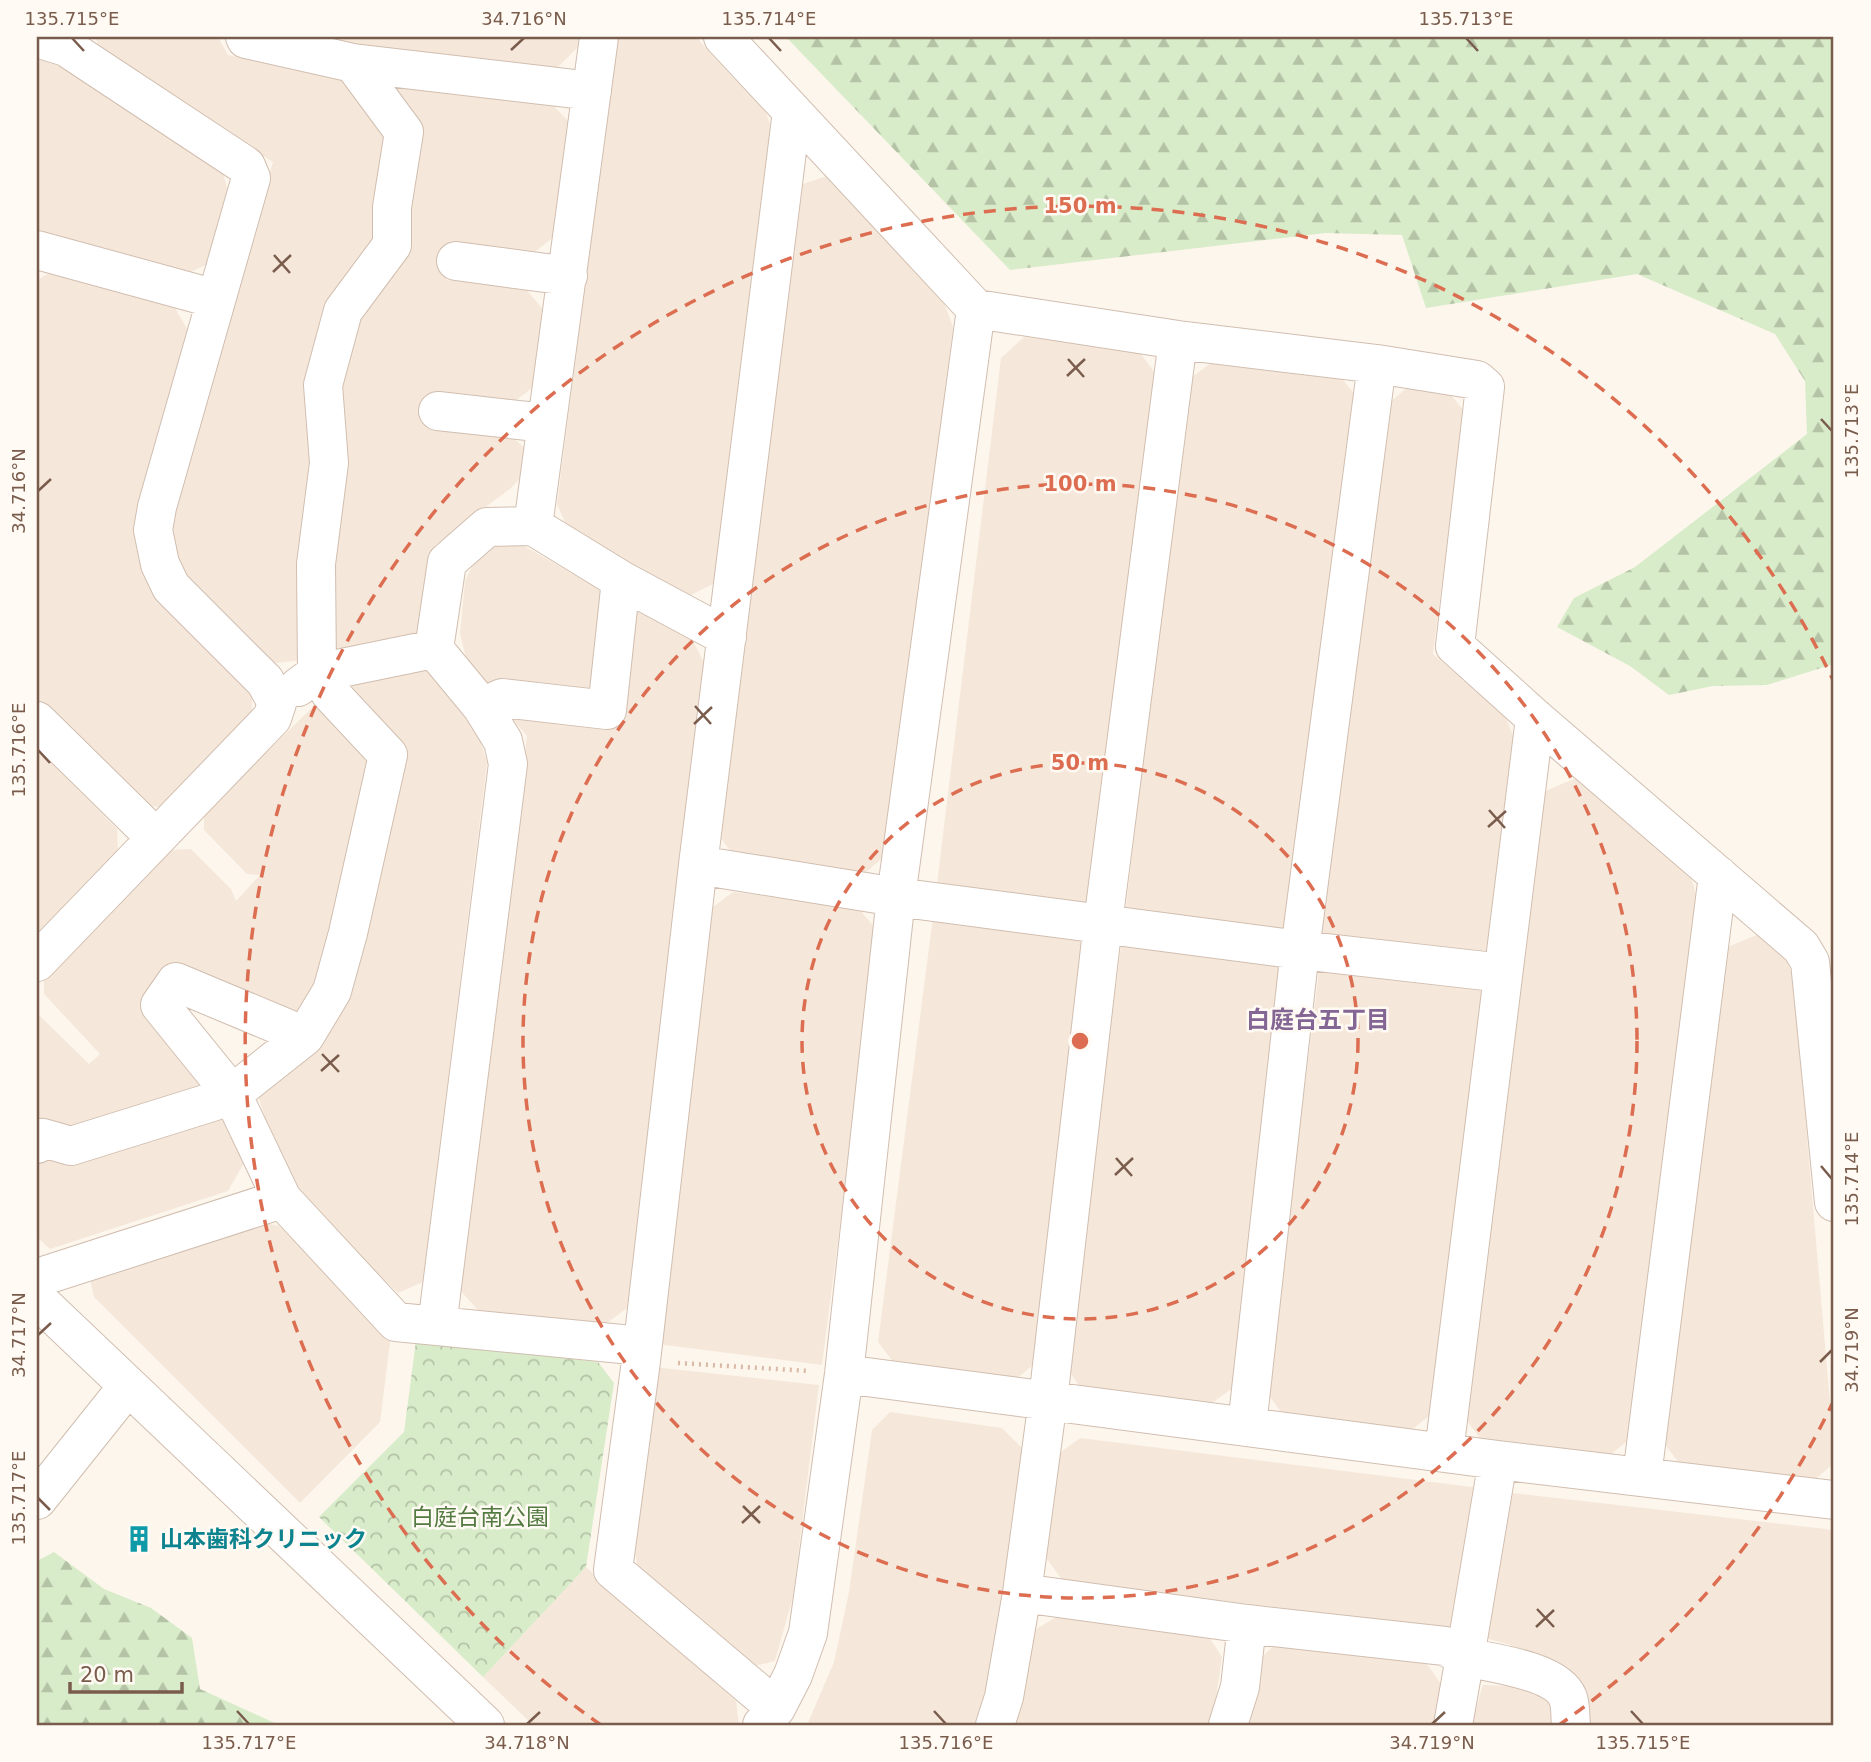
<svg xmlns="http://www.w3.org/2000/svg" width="1871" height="1762" font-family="'DejaVu Sans','Noto Sans JP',sans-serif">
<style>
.residential{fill:#f5e8da}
.forest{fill:url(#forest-firs)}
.park{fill:url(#park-crowns)}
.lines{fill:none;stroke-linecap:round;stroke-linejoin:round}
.minor-casing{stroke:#d1beb0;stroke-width:40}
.path{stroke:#d9b8a5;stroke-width:4.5;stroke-dasharray:2 5;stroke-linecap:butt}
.minor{stroke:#fff;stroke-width:38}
.ticks{fill:none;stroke:#7a5c4d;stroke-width:2.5}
.ring{fill:none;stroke:#dc6d51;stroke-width:3.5;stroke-dasharray:12 9}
.labels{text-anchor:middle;stroke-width:5;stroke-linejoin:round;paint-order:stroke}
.park-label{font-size:23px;fill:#537a41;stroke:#fffaf3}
.culture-label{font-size:23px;font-weight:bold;fill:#0d838f;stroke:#fffaf3;text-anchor:start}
.neighbourhood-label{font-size:24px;font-weight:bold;fill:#846695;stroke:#fffaf3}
.centre{fill:#dc6d51;stroke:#fffaf3;stroke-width:3.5}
.ring-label{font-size:21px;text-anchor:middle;font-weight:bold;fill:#dc6d51;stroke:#fffaf3;stroke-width:5;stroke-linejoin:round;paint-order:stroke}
.neatline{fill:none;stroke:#7a5c4d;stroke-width:2.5}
.ticks-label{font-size:18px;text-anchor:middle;fill:#7a5c4d}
</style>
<defs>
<pattern id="forest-firs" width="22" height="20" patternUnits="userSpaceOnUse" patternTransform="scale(1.75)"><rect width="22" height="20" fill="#d8ecc9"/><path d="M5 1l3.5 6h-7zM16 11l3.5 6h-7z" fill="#b4c2a5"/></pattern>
<pattern id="park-crowns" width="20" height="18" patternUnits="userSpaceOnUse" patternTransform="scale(1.75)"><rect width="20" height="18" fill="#d8ecc9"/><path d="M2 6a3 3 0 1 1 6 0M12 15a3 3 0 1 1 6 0" fill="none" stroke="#b4c2a5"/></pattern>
</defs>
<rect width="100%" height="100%" fill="#fdf6ec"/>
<!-- residential -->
<path class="residential" d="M 95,37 L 218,37 L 228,55 L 352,80 L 393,132 L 383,237 L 340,290 L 302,660 L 268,664 L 182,571 L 174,542 L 172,509 L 273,162 L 102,54 Z
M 313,37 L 580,37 L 578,47 L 557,68 L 361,46 Z
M 617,37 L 696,37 L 766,113 L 774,135 L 715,583 L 689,596 L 569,531 L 557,504 Z
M 37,57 L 59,63 L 222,169 L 229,195 L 210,263 L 182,276 L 37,233 Z
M 383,85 L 551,103 L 568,121 L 555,236 L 532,254 L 453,246 L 446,280 L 525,288 L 546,313 L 536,385 L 511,404 L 434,393 L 430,427 L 513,438 L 526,449 L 522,476 L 511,488 L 435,545 L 423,638 L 333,657 L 337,382 L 359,302 L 406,246 Z
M 827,176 L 943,300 L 953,327 L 886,855 L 865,873 L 737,860 L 720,837 L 803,184 Z
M 53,271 L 175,308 L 189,332 L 140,501 L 252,695 L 252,719 L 168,807 L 141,806 L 37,701 L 37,280 Z
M 1024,337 L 1138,350 L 1155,373 L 1091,911 L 936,892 L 1001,358 Z
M 1216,359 L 1339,375 L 1357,397 L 1289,937 L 1125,915 L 1188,380 Z
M 1410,385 L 1447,390 L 1464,411 L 1433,654 L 1506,718 L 1515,741 L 1489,960 L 1321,938 L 1388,404 Z
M 522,545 L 607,593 L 593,698 L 485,685 L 467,661 L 460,634 L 465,581 L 475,561 L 490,547 Z
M 628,605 L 692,639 L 705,665 L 627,1308 L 603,1326 L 478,1310 L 458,1288 L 527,736 L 504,709 L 612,722 Z
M 420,659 L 479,736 L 487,763 L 423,1282 L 398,1293 L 301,1199 L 281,1167 L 256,1090 L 321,1040 L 403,749 L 335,682 Z
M 319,701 L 381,756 L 304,1025 L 173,972 L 217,1091 L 37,1138 L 37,1013 L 89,1064 L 100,1054 L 44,994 L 44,980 L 172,850 L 191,849 L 231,889 L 236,901 L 260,875 L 247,874 L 204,830 L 204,813 Z
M 37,748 L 117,829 L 118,855 L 37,938 Z
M 1576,778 L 1691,877 L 1697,898 L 1631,1438 L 1609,1456 L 1483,1442 L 1464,1417 L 1543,792 Z
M 733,892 L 858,908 L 878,931 L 822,1365 L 657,1344 L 709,910 Z
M 933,917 L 1087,933 L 1035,1363 L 1013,1382 L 897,1367 L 878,1342 Z
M 1759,934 L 1785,958 L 1793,976 L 1834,1448 L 1834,1463 L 1811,1483 L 1682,1467 L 1664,1443 L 1725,948 Z
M 1122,939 L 1286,957 L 1233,1388 L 1209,1405 L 1083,1391 L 1066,1367 Z
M 1320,963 L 1486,983 L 1433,1413 L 1410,1431 L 1285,1417 L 1267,1393 Z
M 223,1110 L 244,1163 L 228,1191 L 50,1249 L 37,1237 L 37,1165 L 46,1157 Z
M 252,1220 L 279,1226 L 391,1335 L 380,1422 L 300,1503 L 94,1297 L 89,1275 Z
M 653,1367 L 819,1385 L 793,1597 L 775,1661 L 746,1668 L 638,1568 L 633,1542 Z
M 890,1412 L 1002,1428 L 1023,1449 L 993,1666 L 977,1725 L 807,1725 L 834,1662 L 849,1592 L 872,1430 Z
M 1080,1438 L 1480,1488 L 1462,1630 L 1063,1581 L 1044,1555 L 1057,1455 Z
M 1504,1492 L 1834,1530 L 1834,1725 L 1471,1725 L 1483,1685 L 1506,1686 L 1511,1645 L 1485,1638 Z
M 586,1567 L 736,1701 L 739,1725 L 533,1725 L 483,1677 Z
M 1061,1614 L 1205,1631 L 1222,1657 L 1215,1704 L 1209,1725 L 1012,1725 L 1033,1631 Z
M 1278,1642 L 1424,1660 L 1444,1688 L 1437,1725 L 1244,1725 L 1253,1665 Z"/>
<!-- forest -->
<path class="forest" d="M 786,37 L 1834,37 L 1834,664 L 1767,685 L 1713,686 L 1669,695 L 1630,666 L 1557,627 L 1574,598 L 1635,567 L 1807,434 L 1805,381 L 1775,334 L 1637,274 L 1426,308 L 1402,235 L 1326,233 L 1010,270 Z
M 54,1552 L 104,1589 L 151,1608 L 192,1638 L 200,1689 L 279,1725 L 37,1725 L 37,1561 Z"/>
<!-- park -->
<path class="park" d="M 416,1341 L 598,1362 L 614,1383 L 586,1567 L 483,1677 L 319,1517 L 404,1432 Z"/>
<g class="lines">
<defs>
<path id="minor" d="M 245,37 L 246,39 L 353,63 L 592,91
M 599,37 L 533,526 L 621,580 L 727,637
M 723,37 L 976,309 L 1178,340 L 1377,364 L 1477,380 L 1485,387 L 1455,646 L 1535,718 L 1801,947 L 1810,962 L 1834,1202
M 37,38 L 66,47 L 246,166 L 251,178 L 157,507 L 153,530 L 160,564 L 171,587 L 265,681 L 277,703 L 272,718 L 37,962
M 37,250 L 216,299
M 456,261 L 568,276
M 438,411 L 546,423
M 434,649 L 447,562 L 487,527 L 533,526
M 298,687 L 317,673 L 434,649 L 482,707 L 503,741 L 508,764 L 437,1326
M 482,707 L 502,698 L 607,710 L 621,580
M 37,721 L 156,838
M 698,865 L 896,897 L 1300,950 L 1503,973
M 37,1144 L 43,1138 L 71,1146 L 212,1102 L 232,1094 L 305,1036 L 332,991 L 348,933 L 388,755 L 331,694 L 317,673 L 316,564 L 329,463 L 323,385 L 343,311 L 392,245 L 392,207 L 404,132 L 353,63
M 282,1199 L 232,1094 L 160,1005 L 176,982 L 305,1036
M 37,1278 L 282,1199 L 396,1322 L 642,1346
M 37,1299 L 485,1725
M 844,1374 L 1498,1460 L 1834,1500
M 1247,1426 L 1300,950 L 1377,364
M 1444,1452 L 1535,718
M 1498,1460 L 1465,1657 C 1491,1663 1557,1670 1568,1698 C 1571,1706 1570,1717 1571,1725
M 1642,1476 L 1718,875
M 37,1500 L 128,1386
M 1022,1593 L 1247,1624 L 1445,1646 L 1465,1657 L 1453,1725
M 776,1708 L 613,1570 L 641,1361 L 698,865 L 792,111
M 762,1725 L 776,1708 L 793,1675 L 808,1633 L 844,1374 L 896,897 L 976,309
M 995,1725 L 1004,1697 L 1022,1593 L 1048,1400 L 1103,923 L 1178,340
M 1228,1725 L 1240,1687 L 1247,1624"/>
</defs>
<!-- minor casing -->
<use href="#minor" class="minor-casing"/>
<!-- path -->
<path class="path" d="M 678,1363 L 809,1371"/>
<!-- minor -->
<use href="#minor" class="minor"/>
</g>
<!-- ticks -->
<path class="ticks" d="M 72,38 L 84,51M 769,38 L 781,51M 1466,38 L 1478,51M 511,50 L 524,38M 274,255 L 290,273M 273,272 L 291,255M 1068,359 L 1084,377M 1067,376 L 1085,359M 1821,419 L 1832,431M 38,491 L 51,479M 695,706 L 711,724M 694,724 L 712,707M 38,750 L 50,763M 1489,810 L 1505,828M 1488,827 L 1506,811M 322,1054 L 339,1072M 321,1071 L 339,1055M 1116,1158 L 1132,1176M 1821,1166 L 1832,1179M 1115,1175 L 1133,1158M 38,1335 L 51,1323M 1820,1362 L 1832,1350M 38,1498 L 50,1510M 743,1506 L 760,1523M 742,1523 L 760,1506M 1537,1609 L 1554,1627M 1536,1627 L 1554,1610M 237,1711 L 249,1724M 934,1711 L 946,1724M 1631,1711 L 1643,1724M 527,1724 L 540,1712M 1432,1724 L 1445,1712"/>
<!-- distance rings -->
<g class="ring">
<circle cx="1080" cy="1041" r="278"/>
<circle cx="1080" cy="1041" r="557"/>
<path d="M1834 1400A835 835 0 0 1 1559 1725M601 1725A835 835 0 1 1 1834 682"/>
</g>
<!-- icons -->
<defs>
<symbol id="building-bare" viewBox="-9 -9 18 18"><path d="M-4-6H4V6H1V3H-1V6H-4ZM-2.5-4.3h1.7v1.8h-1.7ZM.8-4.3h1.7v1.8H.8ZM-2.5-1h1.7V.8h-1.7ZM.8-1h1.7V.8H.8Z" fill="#0f9aa8" stroke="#fffaf3" stroke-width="2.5" paint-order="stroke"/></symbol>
</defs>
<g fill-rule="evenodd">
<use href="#building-bare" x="120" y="1520" width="38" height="38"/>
</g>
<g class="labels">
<!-- park labels -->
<g class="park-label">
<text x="480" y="1525">白庭台南公園</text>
</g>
<!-- culture labels -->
<g class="culture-label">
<text x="160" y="1547">山本歯科クリニック</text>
</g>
<!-- neighbourhood labels -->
<g class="neighbourhood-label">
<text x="1318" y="1028">白庭台五丁目</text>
</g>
</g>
<circle cx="1080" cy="1041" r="10" class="centre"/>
<g class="ring-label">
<text x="1080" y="213">150 m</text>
<text x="1080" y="491">100 m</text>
<text x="1080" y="770">50 m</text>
</g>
<!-- border -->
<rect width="1871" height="1762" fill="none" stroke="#fffaf3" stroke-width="77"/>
<!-- scale -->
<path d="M70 1682v10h112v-10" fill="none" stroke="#7a5c4d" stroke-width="3.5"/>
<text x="80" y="1682" font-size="21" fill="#7a5c4d" stroke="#fffaf3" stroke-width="5" paint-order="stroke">20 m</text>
<rect x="38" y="38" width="1794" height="1686" class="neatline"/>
<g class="ticks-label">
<text x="72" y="25">135.715°E</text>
<text x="524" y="25">34.716°N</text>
<text x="769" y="25">135.714°E</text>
<text x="1466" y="25">135.713°E</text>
<text transform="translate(1852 431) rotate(-90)" y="6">135.713°E</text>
<text transform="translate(19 491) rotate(-90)" y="6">34.716°N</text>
<text transform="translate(19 750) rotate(-90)" y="6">135.716°E</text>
<text transform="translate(1852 1179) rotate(-90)" y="6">135.714°E</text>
<text transform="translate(19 1335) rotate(-90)" y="6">34.717°N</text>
<text transform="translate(1852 1350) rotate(-90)" y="6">34.719°N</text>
<text transform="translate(19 1498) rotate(-90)" y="6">135.717°E</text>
<text x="249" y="1749">135.717°E</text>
<text x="527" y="1749">34.718°N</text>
<text x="946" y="1749">135.716°E</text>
<text x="1432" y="1749">34.719°N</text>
<text x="1643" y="1749">135.715°E</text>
</g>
</svg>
